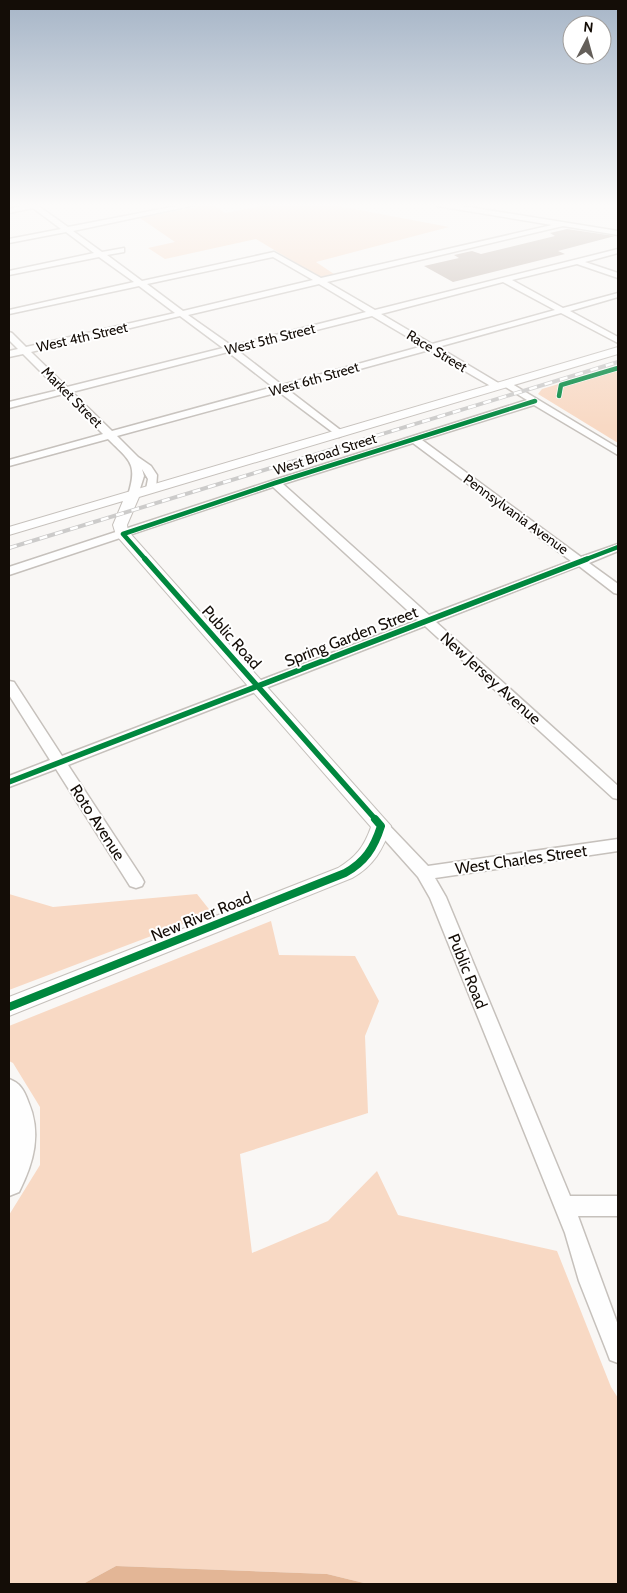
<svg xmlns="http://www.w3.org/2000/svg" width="627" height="1593" font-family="Cabin,sans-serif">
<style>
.green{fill:#f8d9c4}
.water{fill:#e3b696}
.building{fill:#bfb2a9}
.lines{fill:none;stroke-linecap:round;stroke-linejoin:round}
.minor-casing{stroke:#c6c1bc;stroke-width:3}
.major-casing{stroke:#c6c1bc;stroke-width:2}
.highway-casing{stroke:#c6c1bc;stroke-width:3}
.minor{fill:#fefefe;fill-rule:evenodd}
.major{fill:#fefefe;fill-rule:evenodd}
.highway{fill:#fefefe;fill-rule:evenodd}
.rail-casing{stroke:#cccbca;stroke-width:4}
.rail{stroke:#fff;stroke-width:2.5;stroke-dasharray:8;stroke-linecap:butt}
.cycleway-far2-casing{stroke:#fff;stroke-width:6}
.cycleway-far1-casing{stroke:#fff;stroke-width:8}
.cycleway-casing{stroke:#fff;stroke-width:11}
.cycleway-far2{stroke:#00873e;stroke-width:4.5}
.cycleway-far1{stroke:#00873e;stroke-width:5.5}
.cycleway{stroke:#00873e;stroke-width:8}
.labels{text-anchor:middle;stroke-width:4;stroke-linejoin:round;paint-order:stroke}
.far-street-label{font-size:14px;fill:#140d07;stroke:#fff}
.street-label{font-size:16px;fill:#140d07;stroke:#fff}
</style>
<rect width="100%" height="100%" fill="#f9f7f5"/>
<!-- green -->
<path class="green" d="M 212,204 L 225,213 L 272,204 L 328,204 L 449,227 L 316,262 L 334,274 L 321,278 L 256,239 L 165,259 L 148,248 L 175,242 L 140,218 Z
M 618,366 L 618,443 L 538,394 L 542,389 L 552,386 Z
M 9,894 L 53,907 L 197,894 L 212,913 L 9,990 Z
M 271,921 L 279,955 L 355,956 L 379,1001 L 365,1036 L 368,1113 L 240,1154 L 252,1253 L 328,1221 L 377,1171 L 398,1215 L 557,1251 L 611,1387 L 618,1398 L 618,1584 L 368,1584 L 327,1574 L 116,1566 L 83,1584 L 9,1584 L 9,1215 L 40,1165 L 40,1107 L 13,1063 L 9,1061 L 9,1026 Z"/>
<!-- water -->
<path class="water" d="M 116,1566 L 327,1574 L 368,1584 L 83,1584 Z"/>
<!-- building -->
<path class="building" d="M 567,229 L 615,236 L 558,251 L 565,254 L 453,282 L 424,266 L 459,258 L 454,255 L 472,251 L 481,254 L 555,236 L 550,233 Z"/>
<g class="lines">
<defs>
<path id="minor" d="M 29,204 L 37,205 L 68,227 L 187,204 L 200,204 L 73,231 L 102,252 L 124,248 L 124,252 L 107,255 L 142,281 L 274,252 L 321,278 L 552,225 L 437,206 L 434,204 L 450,204 L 618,231 L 618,235 L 563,226 L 327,282 L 375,310 L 618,249 L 618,253 L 585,262 L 618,273 L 618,278 L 577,264 L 512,280 L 563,308 L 618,293 L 618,297 L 570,311 L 618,337 L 618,343 L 561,313 L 438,347 L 500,384 L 500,388 L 494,388 L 429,350 L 287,389 L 343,432 L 344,434 L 339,437 L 279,392 L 117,436 L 138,457 L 151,466 L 157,475 L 156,489 L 151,492 L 147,491 L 146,489 L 148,479 L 142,469 L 144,476 L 138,495 L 133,498 L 128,495 C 138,463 130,461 108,439 L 9,466 L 9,460 L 103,434 L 63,394 L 9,408 L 9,402 L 59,390 L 23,354 L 9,357 L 9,351 L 18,349 L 9,340 L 9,332 L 12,333 L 26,347 L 175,313 L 139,286 L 9,314 L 9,310 L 134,282 L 99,257 L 9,275 L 9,271 L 94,253 L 66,232 L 9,243 L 9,239 L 61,229 L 33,208 L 9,213 L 9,209 ZM 273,257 L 313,280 L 183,311 L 147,284 ZM 503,282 L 555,310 L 432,344 L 381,314 ZM 319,284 L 366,312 L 232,346 L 188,315 ZM 180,316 L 223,348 L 67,387 L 31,352 ZM 372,316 L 423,346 L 282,385 L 237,350 ZM 228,352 L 273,387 L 112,431 L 72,392 Z
M 507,381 L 618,448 L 618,455 L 534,405 L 422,440 L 581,557 L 618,544 L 618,551 L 589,563 L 618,584 L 618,594 L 614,593 L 579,566 L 436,622 L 618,786 L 618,799 L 613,798 L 425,626 L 68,765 L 142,878 L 144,882 L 142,886 L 136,888 L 130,886 L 56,769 L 9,787 L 9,776 L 50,760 L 9,695 L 9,681 L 14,682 L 62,756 L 418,620 L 273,487 L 9,575 L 9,567 L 271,481 L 527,400 L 504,386 L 504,382 ZM 413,443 L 571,561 L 429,615 L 283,484 Z
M 381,820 L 386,822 L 428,866 L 618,839 L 618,851 L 435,878 L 446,897 L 570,1196 L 618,1196 L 618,1216 L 578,1216 L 618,1325 L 618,1363 L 610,1360 L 607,1352 L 579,1281 L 565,1233 L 430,898 L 418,877 L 376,830 L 373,826 L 376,822 Z"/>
<path id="major" d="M 618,347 L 618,354 L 139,497 L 127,525 L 128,531 L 391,826 C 383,849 374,866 352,878 L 9,1016 L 9,997 L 338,868 C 356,857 364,847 371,827 L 116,535 L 113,525 L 123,501 L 9,535 L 9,527 Z"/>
<path id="highway" d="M 9,1079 C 20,1083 24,1090 28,1101 C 42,1133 34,1162 19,1192 L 9,1196 Z"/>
</defs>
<!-- minor casing -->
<use href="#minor" class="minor-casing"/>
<!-- major casing -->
<use href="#major" class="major-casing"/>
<!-- highway casing -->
<use href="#highway" class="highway-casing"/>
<!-- minor -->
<use href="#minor" class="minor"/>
<!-- major -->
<use href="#major" class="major"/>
<!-- highway -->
<use href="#highway" class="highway"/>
<defs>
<path id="rail" d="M 9,548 L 618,362"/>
</defs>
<!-- rail casing -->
<use href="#rail" class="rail-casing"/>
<!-- rail -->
<use href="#rail" class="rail"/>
<defs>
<path id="cycleway-far2" d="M 559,396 L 561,385 L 618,368
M 146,560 L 123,534 L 275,483 L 535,401
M 584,560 L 618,547"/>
<path id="cycleway-far1" d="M 145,559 L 376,820
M 9,782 L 587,559"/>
<path id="cycleway" d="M 9,1007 L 345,873 C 365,862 374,848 381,826 L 375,819"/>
</defs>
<!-- cycleway-far2 casing -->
<use href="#cycleway-far2" class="cycleway-far2-casing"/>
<!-- cycleway-far1 casing -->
<use href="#cycleway-far1" class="cycleway-far1-casing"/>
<!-- cycleway casing -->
<use href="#cycleway" class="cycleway-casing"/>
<!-- cycleway-far2 -->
<use href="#cycleway-far2" class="cycleway-far2"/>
<!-- cycleway-far1 -->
<use href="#cycleway-far1" class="cycleway-far1"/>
<!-- cycleway -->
<use href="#cycleway" class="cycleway"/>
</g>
<!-- sky -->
<linearGradient id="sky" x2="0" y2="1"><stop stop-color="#a6b5c7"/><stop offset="0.48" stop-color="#fcfbfa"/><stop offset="1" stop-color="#fcfbfa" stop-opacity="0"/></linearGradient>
<rect width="627" height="427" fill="url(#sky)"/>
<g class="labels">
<!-- far-street labels -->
<g class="far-street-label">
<text transform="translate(82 337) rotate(-13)" y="5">West 4th Street</text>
<text transform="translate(270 339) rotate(-14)" y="5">West 5th Street</text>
<text transform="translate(437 351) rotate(31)" y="5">Race Street</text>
<text transform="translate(314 379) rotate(-16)" y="5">West 6th Street</text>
<text transform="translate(72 397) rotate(45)" y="5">Market Street</text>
<text transform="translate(325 454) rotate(-18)" y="5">West Broad Street</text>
<text transform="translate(516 514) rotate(36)" y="5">Pennsylvania Avenue</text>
</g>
<!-- street labels -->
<g class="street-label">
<text transform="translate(351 636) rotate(-21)" y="6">Spring Garden Street</text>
<text transform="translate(232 637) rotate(48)" y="6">Public Road</text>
<text transform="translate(491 678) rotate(42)" y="6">New Jersey Avenue</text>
<text transform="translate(98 822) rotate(57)" y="6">Roto Avenue</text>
<text transform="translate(521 859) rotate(-8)" y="6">West Charles Street</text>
<text transform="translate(201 916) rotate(-22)" y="6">New River Road</text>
<text transform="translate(468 971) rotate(68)" y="6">Public Road</text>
</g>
</g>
<!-- border -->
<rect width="627" height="1593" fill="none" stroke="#140d07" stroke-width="20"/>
<!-- north arrow -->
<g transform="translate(587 40) rotate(6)"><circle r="24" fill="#ffffff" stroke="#a19e9c"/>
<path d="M0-4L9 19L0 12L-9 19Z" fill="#645f5a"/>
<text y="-8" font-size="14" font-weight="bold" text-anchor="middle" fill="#140d07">N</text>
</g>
</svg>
